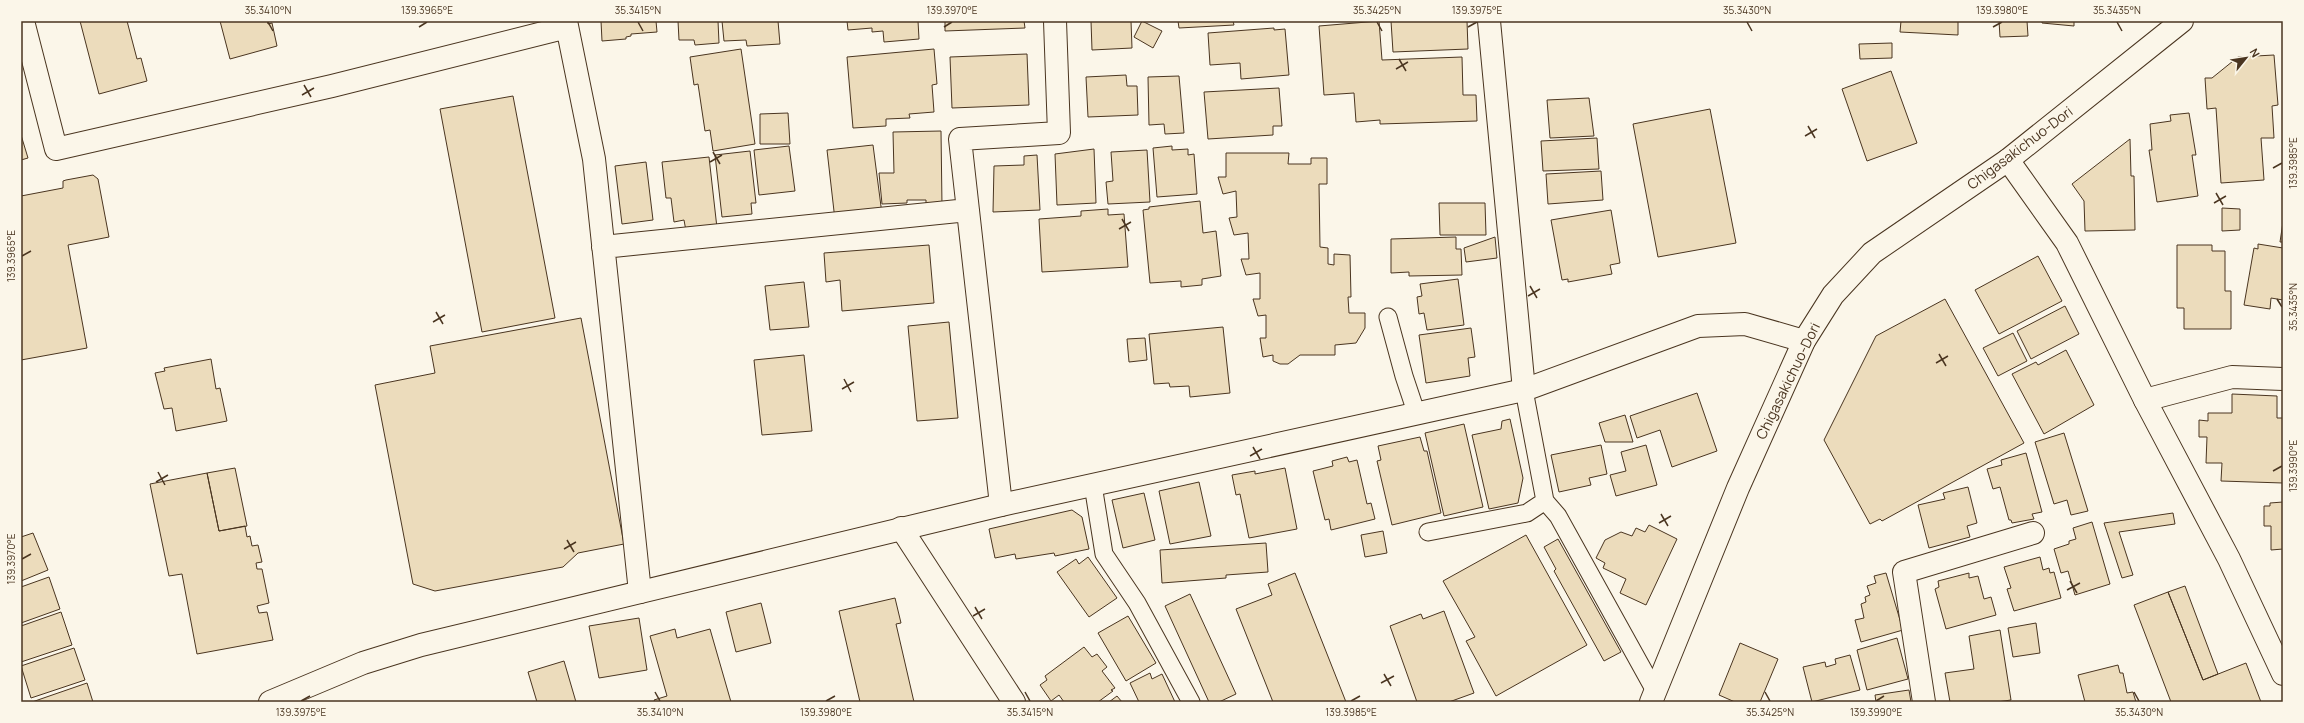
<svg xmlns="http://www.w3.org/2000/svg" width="2304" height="723" font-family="Manrope,sans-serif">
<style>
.building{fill:#ecdcbc;stroke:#4a3520}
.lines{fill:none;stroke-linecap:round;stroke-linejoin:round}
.lane-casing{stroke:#4a3520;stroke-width:19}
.street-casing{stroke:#4a3520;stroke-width:24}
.secondary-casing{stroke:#4a3520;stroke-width:24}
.primary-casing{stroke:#4a3520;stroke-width:24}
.lane{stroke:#fbf6e9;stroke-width:17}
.street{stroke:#fbf6e9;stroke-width:22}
.secondary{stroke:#fbf6e9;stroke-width:22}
.primary{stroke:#fbf6e9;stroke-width:22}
.ticks{fill:none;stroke:#4a3520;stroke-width:1.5}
.labels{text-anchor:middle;stroke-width:3;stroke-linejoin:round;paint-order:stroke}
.street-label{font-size:14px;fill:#4a3520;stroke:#fbf6e9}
.neatline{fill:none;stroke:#4a3520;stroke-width:1.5}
.ticks-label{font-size:10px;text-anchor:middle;fill:#4a3520}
</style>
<rect width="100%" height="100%" fill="#fbf6e9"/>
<!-- building -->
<path class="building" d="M 80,21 L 127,21 L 137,59 L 141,58 L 147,81 L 99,94 Z
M 220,21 L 267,21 L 268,24 L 272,23 L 277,46 L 230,59 Z
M 601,21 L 656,21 L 657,32 L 631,34 L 631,36 L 626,37 L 626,39 L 602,41 Z
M 678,21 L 718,21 L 719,43 L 695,45 L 694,40 L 679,40 Z
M 722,21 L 778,21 L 780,44 L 747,46 L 746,40 L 724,41 Z
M 847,21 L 918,21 L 919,39 L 884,42 L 883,31 L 872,32 L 872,28 L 848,30 Z
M 945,21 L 1024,21 L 1025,28 L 945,31 Z
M 1091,21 L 1131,21 L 1132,48 L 1092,50 Z
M 1142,21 L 1162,31 L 1153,48 L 1134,37 Z
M 1178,21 L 1233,21 L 1234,25 L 1179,28 Z
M 1379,21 L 1382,60 L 1462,57 L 1463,95 L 1476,95 L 1477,121 L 1380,124 L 1380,120 L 1356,122 L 1354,93 L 1324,95 L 1319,26 Z
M 1391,21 L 1467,21 L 1468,49 L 1393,52 Z
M 1901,21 L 1958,21 L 1958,35 L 1900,32 Z
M 1999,21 L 2027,21 L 2028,36 L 2000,37 Z
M 2042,21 L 2074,21 L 2074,26 L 2042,23 Z
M 1274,28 L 1274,30 L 1285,29 L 1289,75 L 1241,79 L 1240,63 L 1210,65 L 1208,33 Z
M 1892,43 L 1892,58 L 1860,59 L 1859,44 Z
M 741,49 L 755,144 L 713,151 L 710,130 L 705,131 L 698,84 L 694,85 L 690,57 Z
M 934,49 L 937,84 L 932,85 L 934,112 L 909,114 L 910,118 L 886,119 L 886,126 L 853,128 L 847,57 Z
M 1027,54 L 1029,105 L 952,108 L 950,57 Z
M 2274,55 L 2278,105 L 2272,106 L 2274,138 L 2261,138 L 2264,180 L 2221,183 L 2216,108 L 2207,109 L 2205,78 L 2212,78 L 2238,57 Z
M 1891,71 L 1917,143 L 1867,161 L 1842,89 Z
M 1126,75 L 1127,86 L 1137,86 L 1138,115 L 1088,117 L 1086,77 Z
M 1179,76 L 1184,133 L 1165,134 L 1164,124 L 1149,125 L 1148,77 Z
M 1279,88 L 1282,126 L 1273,126 L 1273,135 L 1208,139 L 1204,92 Z
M 513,96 L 555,318 L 482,332 L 440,109 Z
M 1589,98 L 1594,136 L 1550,138 L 1547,100 Z
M 1710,109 L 1736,243 L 1658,257 L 1633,124 Z
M 788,113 L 790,144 L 760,144 L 760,114 Z
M 2189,113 L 2196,155 L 2192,155 L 2198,196 L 2157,202 L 2149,150 L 2152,150 L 2150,124 L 2171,121 L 2170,115 Z
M 941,131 L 942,206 L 926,207 L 926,200 L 907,200 L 907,203 L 882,204 L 879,173 L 894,173 L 893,132 Z
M 21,135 L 28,158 L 21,160 Z
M 1597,138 L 1599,169 L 1543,171 L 1541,141 Z
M 2130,139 L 2131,176 L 2134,176 L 2135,230 L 2085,231 L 2084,201 L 2072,184 Z
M 873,145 L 882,214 L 835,220 L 827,150 Z
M 789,146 L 795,191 L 759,195 L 754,150 Z
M 1172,146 L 1172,150 L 1188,149 L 1188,155 L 1194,154 L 1197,194 L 1157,197 L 1153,148 Z
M 1094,149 L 1096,203 L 1057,205 L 1055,154 Z
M 1147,150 L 1150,202 L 1108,204 L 1106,182 L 1113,181 L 1111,152 Z
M 750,151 L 756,203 L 751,203 L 752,214 L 722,217 L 715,155 Z
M 1226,153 L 1289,153 L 1288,164 L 1311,164 L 1311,158 L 1327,158 L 1327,184 L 1319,184 L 1320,247 L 1328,248 L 1328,264 L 1334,265 L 1334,254 L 1350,255 L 1351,297 L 1348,297 L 1349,313 L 1365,313 L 1365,328 L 1356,343 L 1335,345 L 1335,355 L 1300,355 L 1288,364 L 1280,364 L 1273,361 L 1273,355 L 1263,357 L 1260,338 L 1266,338 L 1266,315 L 1258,316 L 1253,299 L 1260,299 L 1260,273 L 1246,275 L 1241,259 L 1249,259 L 1248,233 L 1234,235 L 1229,218 L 1237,217 L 1236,191 L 1223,194 L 1218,177 L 1226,177 Z
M 1037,155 L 1040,210 L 993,212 L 994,166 L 1024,165 L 1024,156 Z
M 709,157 L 717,228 L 686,231 L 684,220 L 674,222 L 671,198 L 666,198 L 662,162 Z
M 646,162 L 653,220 L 622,224 L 615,166 Z
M 1601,171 L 1603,200 L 1548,204 L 1546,174 Z
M 93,175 L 98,179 L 109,237 L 68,245 L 87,348 L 21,360 L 21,196 L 63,188 L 63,181 L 66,180 Z
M 1200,201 L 1203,233 L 1216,231 L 1221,276 L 1202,279 L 1202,285 L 1181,287 L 1181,281 L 1150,283 L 1143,210 L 1149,209 L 1149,207 Z
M 1439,203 L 1485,203 L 1486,235 L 1440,235 Z
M 2222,208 L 2240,209 L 2240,230 L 2222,231 Z
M 1108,209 L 1108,215 L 1124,214 L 1128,267 L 1042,272 L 1039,219 L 1081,216 L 1081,211 Z
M 1611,210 L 1620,263 L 1610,265 L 1612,274 L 1568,282 L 1568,279 L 1562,280 L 1551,220 Z
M 2283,222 L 2283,242 L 2280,242 Z
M 1456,237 L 1456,249 L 1461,249 L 1462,275 L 1409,276 L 1409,272 L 1391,273 L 1391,239 Z
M 1495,237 L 1497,258 L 1466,262 L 1464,248 Z
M 2258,244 L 2283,248 L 2283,300 L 2271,298 L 2270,309 L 2244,305 L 2254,248 L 2258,249 Z
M 929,245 L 934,303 L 842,311 L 840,280 L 826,282 L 824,253 Z
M 2177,245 L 2212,245 L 2212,251 L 2225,251 L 2225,291 L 2231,291 L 2231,329 L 2184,329 L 2184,308 L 2177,308 Z
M 2038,256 L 2062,301 L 1999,334 L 1975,290 Z
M 1458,279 L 1464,325 L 1427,330 L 1424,313 L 1419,314 L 1417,297 L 1422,296 L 1420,284 Z
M 804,282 L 809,327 L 770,330 L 765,286 Z
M 1945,299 L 2024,443 L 1882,521 L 1880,519 L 1870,524 L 1824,440 L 1876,336 Z
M 2065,306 L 2079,334 L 2031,359 L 2017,331 Z
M 581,318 L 624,544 L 578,553 L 563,567 L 435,591 L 413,584 L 375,385 L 435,373 L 430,346 Z
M 949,322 L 958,418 L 917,421 L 908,326 Z
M 1223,327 L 1230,393 L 1190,397 L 1189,386 L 1170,387 L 1169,383 L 1154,384 L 1149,334 Z
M 1471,328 L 1475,357 L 1468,358 L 1470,376 L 1426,383 L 1419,335 Z
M 2013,333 L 2027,361 L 1998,376 L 1983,348 Z
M 1145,338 L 1147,360 L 1129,362 L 1127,339 Z
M 2066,350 L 2094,405 L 2044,434 L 2012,374 L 2036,362 L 2038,365 Z
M 804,355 L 812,431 L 762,435 L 754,360 Z
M 211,359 L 216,389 L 220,388 L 227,421 L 176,431 L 172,408 L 164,409 L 155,373 L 165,371 L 164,368 Z
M 1697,393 L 1717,451 L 1672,467 L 1660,430 L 1637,438 L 1630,416 Z
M 2232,394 L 2277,396 L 2277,418 L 2283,418 L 2283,483 L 2221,481 L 2222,463 L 2206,463 L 2207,437 L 2199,437 L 2199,420 L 2208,421 L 2208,413 L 2232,413 Z
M 1625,415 L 1633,442 L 1605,442 L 1599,423 Z
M 1510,419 L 1523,478 L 1518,503 L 1489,509 L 1472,435 L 1501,429 L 1502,421 Z
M 1464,424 L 1483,507 L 1444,516 L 1425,433 Z
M 2064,433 L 2088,511 L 2071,515 L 2067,500 L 2054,504 L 2035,442 Z
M 1420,437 L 1424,451 L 1427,451 L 1441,513 L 1392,525 L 1377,461 L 1381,460 L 1378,446 Z
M 1601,445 L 1607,474 L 1589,478 L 1591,485 L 1559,492 L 1551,455 Z
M 1646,445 L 1657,485 L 1616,496 L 1610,475 L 1626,471 L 1621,452 Z
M 2026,453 L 2042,512 L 2032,514 L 2034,519 L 2012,523 L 2011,520 L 2009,520 L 2000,487 L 1993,489 L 1987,469 L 2002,465 L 2001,460 Z
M 1347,457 L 1349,462 L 1357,460 L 1367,504 L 1371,503 L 1375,519 L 1331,530 L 1329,519 L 1325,520 L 1313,471 L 1333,466 L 1332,461 Z
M 235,468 L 247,526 L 219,531 L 207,473 Z
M 1285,468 L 1297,529 L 1249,538 L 1240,494 L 1236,495 L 1232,475 L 1255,471 L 1255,474 Z
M 207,473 L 219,531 L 245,526 L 247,537 L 250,536 L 252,546 L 258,545 L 262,562 L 256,563 L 257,569 L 262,569 L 269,603 L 257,606 L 259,613 L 267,612 L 273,640 L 197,654 L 182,574 L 169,576 L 150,484 Z
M 1199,482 L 1211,536 L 1170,544 L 1159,491 Z
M 1968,487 L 1977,523 L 1967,526 L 1970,537 L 1929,548 L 1918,505 L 1945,499 L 1943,493 Z
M 1144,493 L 1155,540 L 1123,548 L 1112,500 Z
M 2283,502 L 2283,549 L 2271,550 L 2271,526 L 2264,526 L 2264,506 L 2270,506 L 2270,503 Z
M 1072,510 L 1082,517 L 1089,549 L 1055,556 L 1054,553 L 1016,559 L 1015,554 L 995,558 L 989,529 Z
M 2173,513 L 2175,524 L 2119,532 L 2133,575 L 2122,578 L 2104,523 Z
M 2092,522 L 2110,584 L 2075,595 L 2068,571 L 2061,573 L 2054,549 L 2069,544 L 2069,541 L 2076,539 L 2073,528 Z
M 1649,525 L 1677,539 L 1646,605 L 1620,593 L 1626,579 L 1603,568 L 1605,563 L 1596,558 L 1605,540 L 1621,532 L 1632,536 L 1636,528 L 1645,532 Z
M 1383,531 L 1387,553 L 1365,557 L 1361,535 Z
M 33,533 L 48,570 L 21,581 L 21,537 Z
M 1526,535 L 1587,645 L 1496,696 L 1466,641 L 1475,637 L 1443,581 Z
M 1558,539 L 1621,652 L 1604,661 L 1554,571 L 1556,569 L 1544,547 Z
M 1266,543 L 1268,572 L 1226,575 L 1226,578 L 1162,583 L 1160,550 Z
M 1088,557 L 1117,598 L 1089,617 L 1057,572 L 1076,559 L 1079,564 Z
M 2040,557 L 2043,570 L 2049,568 L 2050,573 L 2054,572 L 2061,598 L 2014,611 L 2007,589 L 2011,588 L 2004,567 Z
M 1295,573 L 1346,702 L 1273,702 L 1236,609 L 1272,595 L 1268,584 Z
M 1886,573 L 1903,630 L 1861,642 L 1855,620 L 1864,618 L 1861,604 L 1866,602 L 1865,597 L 1870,595 L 1867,586 L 1876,583 L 1874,576 Z
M 1969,573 L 1969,578 L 1978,576 L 1984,599 L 1991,597 L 1996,615 L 1946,629 L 1935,589 L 1939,587 L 1938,581 Z
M 49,577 L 60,609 L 21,623 L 21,587 Z
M 2185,586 L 2218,674 L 2203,680 L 2168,592 Z
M 2168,592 L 2203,680 L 2246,663 L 2261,702 L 2171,702 L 2134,605 Z
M 1190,594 L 1236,694 L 1219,702 L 1209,702 L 1165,606 Z
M 895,598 L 901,623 L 896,624 L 914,702 L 860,702 L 839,611 Z
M 761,603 L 771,643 L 736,652 L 726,612 Z
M 1444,611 L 1474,693 L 1449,702 L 1417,702 L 1390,626 L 1421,614 L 1423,619 Z
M 61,612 L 72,645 L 21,662 L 21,626 Z
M 1128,616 L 1156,663 L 1126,681 L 1098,633 Z
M 639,618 L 647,670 L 599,678 L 589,626 Z
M 2036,623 L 2040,653 L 2013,657 L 2008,628 Z
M 675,629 L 677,638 L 710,629 L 731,702 L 655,702 L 654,700 L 667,696 L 650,636 Z
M 2000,630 L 2011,700 L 1997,702 L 1950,702 L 1945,673 L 1974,669 L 1969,636 Z
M 1897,638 L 1908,679 L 1867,690 L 1857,650 Z
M 1740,643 L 1778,659 L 1760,702 L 1735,702 L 1719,695 Z
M 1084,647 L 1092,657 L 1097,654 L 1107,667 L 1102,671 L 1115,688 L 1111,690 L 1113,691 L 1098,702 L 1064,702 L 1059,695 L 1051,701 L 1040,685 L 1047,680 L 1045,676 Z
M 74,648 L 85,680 L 31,698 L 21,666 Z
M 1850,655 L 1860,690 L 1812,702 L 1803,667 L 1825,662 L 1826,667 L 1836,664 L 1835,659 Z
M 564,661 L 576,702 L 537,702 L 528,672 Z
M 2118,665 L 2120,673 L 2123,673 L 2127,693 L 2133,692 L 2136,702 L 2085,702 L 2078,675 Z
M 1150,673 L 1152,679 L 1162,674 L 1175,702 L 1139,702 L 1130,683 Z
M 87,683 L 93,702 L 32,702 Z
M 1909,690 L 1911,702 L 1876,702 L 1875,695 Z
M 1117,696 L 1122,702 L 1109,702 Z"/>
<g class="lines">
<defs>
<path id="lane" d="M 1388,317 L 1404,376 L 1416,412
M 1524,390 L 1545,501 L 1558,516 L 1655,691
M 1093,485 L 1104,554 L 1137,603 L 1191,702
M 1428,532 L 1527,513 L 1545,501"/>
<path id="street" d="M 23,21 L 56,149 L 332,86 L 567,27
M 566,21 L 594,159 L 640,592
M 1489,21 L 1524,390
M 603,247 L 968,210
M 2145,400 L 2232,377 L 2283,379
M 1001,505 L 960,139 L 1059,133 L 1055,21
M 901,528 L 1014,702
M 1924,702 L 1904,572 L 2033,533"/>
<path id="secondary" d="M 2008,160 L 2067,243 L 2145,400 L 2229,559 L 2283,674
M 270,702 L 363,663 L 421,645 L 1001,505 L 1524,390 L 1698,326 L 1745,324 L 1804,341"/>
<path id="primary" d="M 1651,702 L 1738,488 L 1804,341 L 1833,295 L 1872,253 L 2008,160 L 2182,21"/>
</defs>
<!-- lane casing -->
<use href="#lane" class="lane-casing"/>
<!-- street casing -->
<use href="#street" class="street-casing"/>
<!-- secondary casing -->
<use href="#secondary" class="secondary-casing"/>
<!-- primary casing -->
<use href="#primary" class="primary-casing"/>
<!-- lane -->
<use href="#lane" class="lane"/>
<!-- street -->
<use href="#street" class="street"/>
<!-- secondary -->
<use href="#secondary" class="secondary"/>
<!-- primary -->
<use href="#primary" class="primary"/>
</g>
<!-- ticks -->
<path class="ticks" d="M 268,22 L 273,31M 638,22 L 643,31M 1377,22 L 1382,31M 1747,22 L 1752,31M 2117,22 L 2122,31M 419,27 L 427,22M 944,27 L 952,22M 1468,27 L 1477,22M 1993,27 L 2002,22M 1399,59 L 1406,71M 1396,69 L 1408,62M 304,85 L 311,97M 302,95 L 314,88M 1808,126 L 1815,138M 1805,136 L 1817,129M 713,152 L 720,164M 710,162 L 722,155M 2273,168 L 2282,163M 2216,193 L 2223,205M 2214,203 L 2226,196M 1122,219 L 1129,231M 1119,229 L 1131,222M 22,256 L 31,251M 1530,286 L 1537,298M 1528,296 L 1540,289M 2277,299 L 2282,307M 436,312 L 443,324M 433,322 L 445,315M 1939,354 L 1946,366M 1936,363 L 1948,356M 844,379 L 851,392M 842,389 L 854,382M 1253,447 L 1260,459M 1250,456 L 1262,449M 2273,471 L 2282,466M 158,472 L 165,485M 156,482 L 168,475M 1661,514 L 1668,526M 1659,523 L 1671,516M 567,540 L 574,552M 564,549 L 576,542M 22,559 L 31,554M 2070,581 L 2077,593M 2067,590 L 2080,583M 975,607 L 982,619M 973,616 L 985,609M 1384,674 L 1391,686M 1381,683 L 1394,676M 655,692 L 660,701M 1025,692 L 1030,701M 1765,692 L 1770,701M 2134,692 L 2139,701M 301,701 L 310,696M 826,701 L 835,696M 1351,701 L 1360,696M 1876,701 L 1884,696"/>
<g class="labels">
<!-- street labels -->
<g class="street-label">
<text transform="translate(2020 148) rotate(-37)" y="5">Chigasakichuo-Dori</text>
<text transform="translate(1788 381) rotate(-64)" y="5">Chigasakichuo-Dori</text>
</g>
</g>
<!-- border -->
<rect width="2304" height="723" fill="none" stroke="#fbf6e9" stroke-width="44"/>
<!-- north arrow -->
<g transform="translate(2246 58) rotate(60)" stroke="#fbf6e9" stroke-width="3" paint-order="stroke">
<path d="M0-3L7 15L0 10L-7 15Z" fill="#4a3520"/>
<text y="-6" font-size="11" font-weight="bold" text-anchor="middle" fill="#4a3520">N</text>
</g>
<rect x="22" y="22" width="2260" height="679" class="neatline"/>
<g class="ticks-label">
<text x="268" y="14">35.3410°N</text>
<text x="427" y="14">139.3965°E</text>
<text x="638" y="14">35.3415°N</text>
<text x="952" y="14">139.3970°E</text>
<text x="1377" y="14">35.3425°N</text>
<text x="1477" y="14">139.3975°E</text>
<text x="1747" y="14">35.3430°N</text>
<text x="2002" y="14">139.3980°E</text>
<text x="2117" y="14">35.3435°N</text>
<text transform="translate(2293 163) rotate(-90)" y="4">139.3985°E</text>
<text transform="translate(11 256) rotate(-90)" y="4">139.3965°E</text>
<text transform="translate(2293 307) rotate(-90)" y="4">35.3435°N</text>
<text transform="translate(2293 466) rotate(-90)" y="4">139.3990°E</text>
<text transform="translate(11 559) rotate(-90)" y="4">139.3970°E</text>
<text x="301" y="716">139.3975°E</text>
<text x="660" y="716">35.3410°N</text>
<text x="826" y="716">139.3980°E</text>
<text x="1030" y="716">35.3415°N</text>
<text x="1351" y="716">139.3985°E</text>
<text x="1770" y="716">35.3425°N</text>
<text x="1876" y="716">139.3990°E</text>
<text x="2139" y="716">35.3430°N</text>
</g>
</svg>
